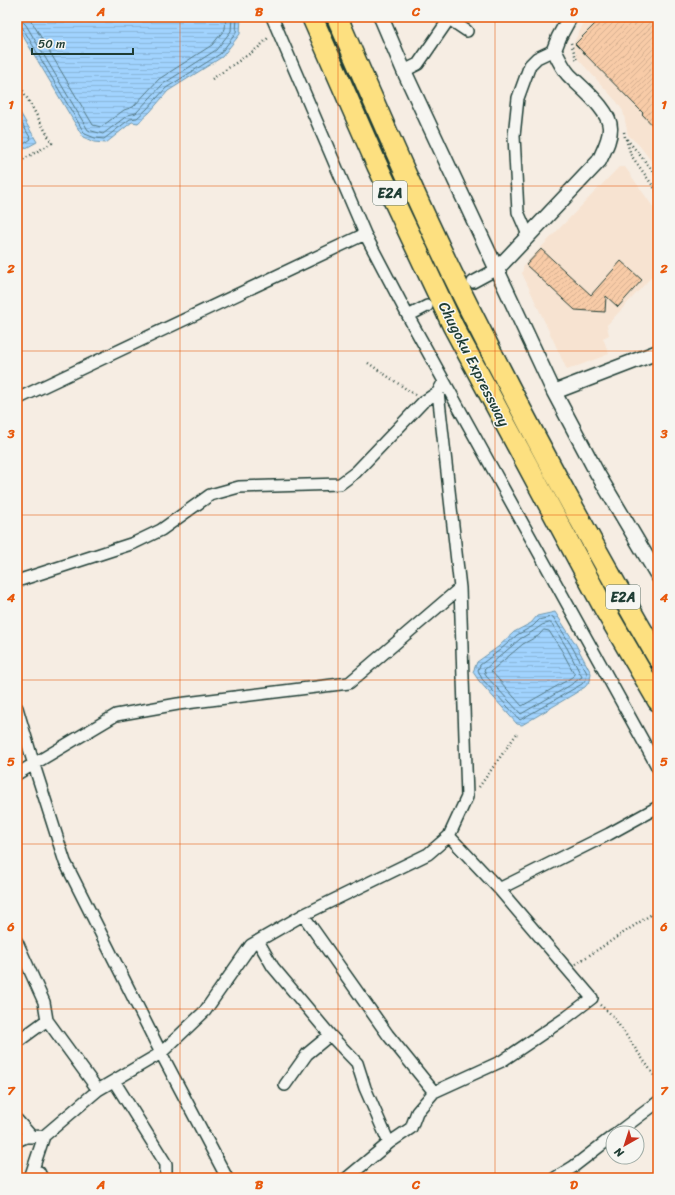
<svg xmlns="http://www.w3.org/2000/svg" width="675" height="1195" font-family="Sriracha,sans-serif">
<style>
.built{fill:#f7e3d1}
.water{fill:url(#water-rules);stroke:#6d97ad}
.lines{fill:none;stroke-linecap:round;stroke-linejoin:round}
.shore{stroke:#537985;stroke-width:1}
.building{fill:url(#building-hatch);stroke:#1f3d34}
.minor-casing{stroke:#1f3d34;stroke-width:14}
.tertiary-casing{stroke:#1f3d34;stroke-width:17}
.motorway-casing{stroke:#1f3d34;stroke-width:23}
.path{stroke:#1f3d34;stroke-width:2.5;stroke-dasharray:1 3;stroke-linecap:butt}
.minor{stroke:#f6f6f2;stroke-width:11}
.tertiary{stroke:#f6f6f2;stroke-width:14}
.motorway{stroke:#fde080;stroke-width:20}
.grid{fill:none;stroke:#e8590c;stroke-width:1;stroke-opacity:0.55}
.labels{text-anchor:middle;stroke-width:3;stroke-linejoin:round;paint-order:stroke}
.shield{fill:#f6f6f2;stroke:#60746d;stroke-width:1}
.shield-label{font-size:14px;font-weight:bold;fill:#1f3d34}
.street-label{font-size:15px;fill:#1f3d34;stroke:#f6f6f2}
.neatline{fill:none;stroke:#e8590c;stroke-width:1.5}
.grid-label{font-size:13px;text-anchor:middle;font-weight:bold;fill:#e8590c}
</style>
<defs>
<pattern id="water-rules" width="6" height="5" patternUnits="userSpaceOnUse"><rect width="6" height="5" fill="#a1d3fe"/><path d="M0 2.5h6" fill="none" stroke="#8ab6da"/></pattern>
<pattern id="building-hatch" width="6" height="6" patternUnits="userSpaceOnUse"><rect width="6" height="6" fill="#f8cba7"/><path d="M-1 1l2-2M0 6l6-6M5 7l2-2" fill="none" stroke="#d4af90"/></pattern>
</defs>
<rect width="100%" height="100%" fill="#f6ede3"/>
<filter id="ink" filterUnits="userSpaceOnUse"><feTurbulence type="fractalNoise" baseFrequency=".025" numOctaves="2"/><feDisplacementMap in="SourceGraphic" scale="8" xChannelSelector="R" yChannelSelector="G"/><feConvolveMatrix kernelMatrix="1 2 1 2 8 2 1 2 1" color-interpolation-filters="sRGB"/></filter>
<g filter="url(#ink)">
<!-- built -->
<path class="built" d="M 587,17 L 658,17 L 658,170 L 639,145 L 628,135 L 623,111 L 617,102 L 577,58 L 573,44 Z
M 619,167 L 625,167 L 658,214 L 658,270 L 607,325 L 609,335 L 603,338 L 609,354 L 567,370 L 522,273 L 524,265 Z"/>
<!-- water -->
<path class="water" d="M 17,17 L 241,17 L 240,34 L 222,57 L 168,91 L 150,112 L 138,123 L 132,122 L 106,143 L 94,142 L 83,137 L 17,26 Z
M 17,107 L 37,142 L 17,153 Z
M 555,612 L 575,643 L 591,673 L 590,681 L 585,687 L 574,694 L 522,725 L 517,724 L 479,681 L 473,672 L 477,662 L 498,647 L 514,632 L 531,623 L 537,616 Z"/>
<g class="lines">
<!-- shore -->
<path class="shore" d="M 27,17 L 32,22 L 93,125 L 101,127 L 124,110 L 133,107 L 159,79 L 212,45 L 225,29 L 226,17
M 17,20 L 22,21 L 26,25 L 88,130 L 103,134 L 128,115 L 136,113 L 163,84 L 216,50 L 231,31 L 232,17
M 17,25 L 22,27 L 85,134 L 95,138 L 104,139 L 130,119 L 137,118 L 147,109 L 166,88 L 220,54 L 236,33 L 237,17
M 17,115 L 31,139 L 17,149
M 553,617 L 571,645 L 587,673 L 586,679 L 582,684 L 520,720 L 482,679 L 478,670 L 480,665 L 500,650 L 517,635 L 533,626 L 539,620 Z
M 550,623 L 552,624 L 567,648 L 582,677 L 569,686 L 521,714 L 486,676 L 484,670 L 520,639 L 535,630 L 542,625 Z
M 544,630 L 549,631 L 562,651 L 575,675 L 566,681 L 522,706 L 491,671 L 523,644 L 538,636 Z"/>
</g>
<!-- building -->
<path class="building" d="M 602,17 L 658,17 L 658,131 L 642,114 L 643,113 L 575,44 Z
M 541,249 L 591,295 L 621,261 L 642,280 L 618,307 L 606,296 L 605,312 L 575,310 L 526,265 Z"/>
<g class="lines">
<defs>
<path id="minor" d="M 272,17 L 365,234 L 408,316 L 658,768
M 404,71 L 418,64 L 449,19 L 467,31
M 528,235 L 518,212 L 514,136 L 518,98 L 530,65 L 537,58 L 554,50
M 473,282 L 497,269
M 408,316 L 427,306
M 17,399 L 365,234
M 17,581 L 134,543 L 161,530 L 210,495 L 239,487 L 340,484 L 356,472 L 423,402 L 438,392
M 17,708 L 34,765 L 65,862 L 161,1053 L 227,1178
M 17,774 L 116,715 L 178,704 L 349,683 L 460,588
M 499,889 L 609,834 L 658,807
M 303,915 L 388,1035 L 434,1092
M 258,941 L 273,967 L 330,1035 L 357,1063 L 365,1088 L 389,1143
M 17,942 L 44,1002 L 47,1020 L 98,1090
M 17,1042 L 47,1020
M 114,1081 L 166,1164 L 166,1178
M 285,1085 L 307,1054 L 330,1035
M 17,1120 L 32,1137
M 617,1133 L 658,1102
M 17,1141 L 26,1137 L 44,1136
M 33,1170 L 39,1172 L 42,1178
M 30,1178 L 44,1136 L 98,1090 L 161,1053 L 205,1011 L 251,945 L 303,915 L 428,854 L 449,836 L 467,797 L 460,588 L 438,392 L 444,381
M 347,1178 L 389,1143 L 411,1128 L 417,1112 L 434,1092 L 502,1061 L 567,1017 L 592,998 L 499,889 L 449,836
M 555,1178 L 573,1167 L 613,1136"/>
<path id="tertiary" d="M 381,17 L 404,71 L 554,392 L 597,473 L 658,576
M 497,269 L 599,161 C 604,150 610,140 610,129 C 611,110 580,87 568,74 C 562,67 558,58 554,50 L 559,37 L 570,17
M 554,392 L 658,352"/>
<path id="motorway" d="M 312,17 L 377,165 L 453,326 L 604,608 L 658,701
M 337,17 C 380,116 423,216 471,312 C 530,429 592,545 658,658"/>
</defs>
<!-- minor casing -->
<use href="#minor" class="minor-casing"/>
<!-- tertiary casing -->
<use href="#tertiary" class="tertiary-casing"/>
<!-- motorway casing -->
<use href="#motorway" class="motorway-casing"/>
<!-- path -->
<path class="path" d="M 571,43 L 577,61
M 212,79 L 258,48 L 268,38
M 17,80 L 52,143 L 17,163
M 624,132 L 625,137 L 658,177
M 626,139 L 631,155 L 658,193
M 368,363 L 415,395
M 479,787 L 518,732
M 576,964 L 658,910
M 600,1005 L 612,1015 L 658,1081"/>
<!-- minor -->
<use href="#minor" class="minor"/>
<!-- tertiary -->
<use href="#tertiary" class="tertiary"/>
<!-- motorway -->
<use href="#motorway" class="motorway"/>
</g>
</g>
<!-- grid -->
<path class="grid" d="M 180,17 L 180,1178M 338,17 L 338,1178M 495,17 L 495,1178M 17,186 L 658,186M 17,351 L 658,351M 17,515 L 658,515M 17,680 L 658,680M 17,844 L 658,844M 17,1009 L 658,1009"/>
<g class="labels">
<!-- shield labels -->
<g class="shield">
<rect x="373" y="181" width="34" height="24" rx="3"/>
<rect x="606" y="585" width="34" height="24" rx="3"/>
</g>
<g class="shield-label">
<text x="390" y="198">E2A</text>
<text x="623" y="602">E2A</text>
</g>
<!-- street labels -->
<g class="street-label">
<text transform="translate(474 364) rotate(63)" y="5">Chugoku Expressway</text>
</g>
</g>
<!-- margin -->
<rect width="675" height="1195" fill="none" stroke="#f6f6f2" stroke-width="44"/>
<!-- north arrow -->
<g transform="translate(625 1145) rotate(219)"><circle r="19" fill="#f6f6f2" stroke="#a0aca6"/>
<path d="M0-3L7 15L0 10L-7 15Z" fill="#c8321e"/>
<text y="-6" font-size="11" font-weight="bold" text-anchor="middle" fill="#1f3d34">N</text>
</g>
<!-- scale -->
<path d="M32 48v6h101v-6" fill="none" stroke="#1f3d34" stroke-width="2"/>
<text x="38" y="48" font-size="12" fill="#1f3d34" stroke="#f6f6f2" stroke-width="3" paint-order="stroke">50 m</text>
<rect x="22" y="22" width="631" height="1151" class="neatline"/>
<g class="grid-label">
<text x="101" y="16">A</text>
<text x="259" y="16">B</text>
<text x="416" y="16">C</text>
<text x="574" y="16">D</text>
<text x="11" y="109">1</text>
<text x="664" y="109">1</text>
<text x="11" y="273">2</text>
<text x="664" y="273">2</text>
<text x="11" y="438">3</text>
<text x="664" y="438">3</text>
<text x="11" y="602">4</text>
<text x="664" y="602">4</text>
<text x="11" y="766">5</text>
<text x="664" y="766">5</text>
<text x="11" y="931">6</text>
<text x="664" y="931">6</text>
<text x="11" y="1095">7</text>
<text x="664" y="1095">7</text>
<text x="101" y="1189">A</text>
<text x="259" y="1189">B</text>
<text x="416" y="1189">C</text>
<text x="574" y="1189">D</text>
</g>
</svg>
